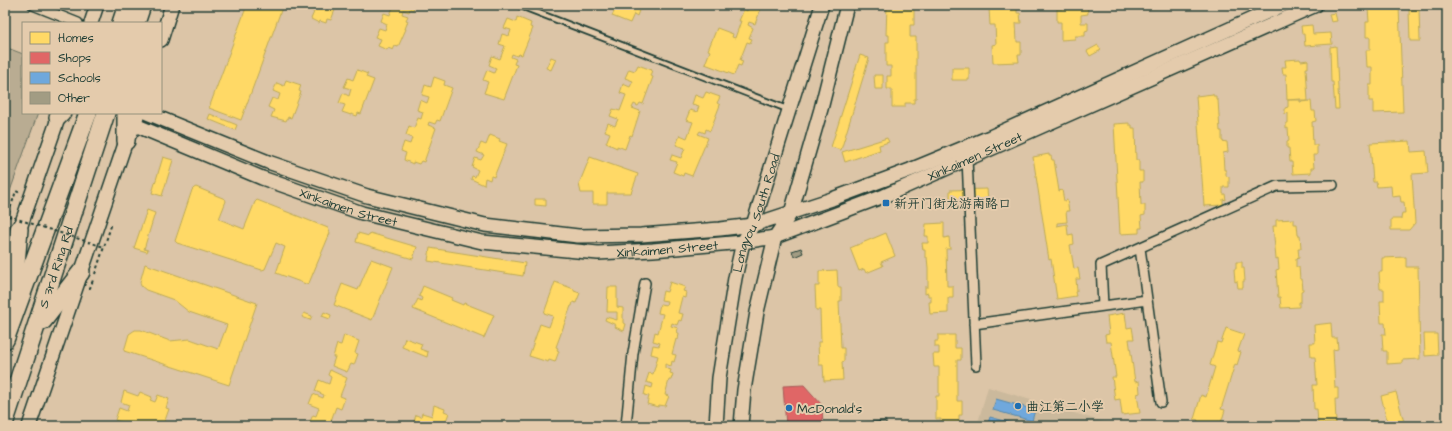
<svg xmlns="http://www.w3.org/2000/svg" width="1452" height="431" font-family="'Architects Daughter','LXGW WenKai TC',sans-serif">
<style>
.built{fill:#cbb99c}
.green{fill:#b9ac92;stroke:#6c7463}
.homes{fill:#ffd966;stroke:#bcaa57}
.shops{fill:#e06666;stroke:#a65a57}
.schools{fill:#6fa8dc;stroke:#5788aa}
.building{fill:#a29c83;stroke:#1f3d34}
.lines{fill:none;stroke-linecap:round;stroke-linejoin:round}
.lane-casing{stroke:#1f3d34;stroke-width:8}
.street-casing{stroke:#1f3d34;stroke-width:12}
.secondary-casing{stroke:#1f3d34;stroke-width:16}
.highway-casing{stroke:#1f3d34;stroke-width:20}
.path{stroke:#1f3d34;stroke-width:2;stroke-dasharray:3 3;stroke-linecap:butt}
.lane{stroke:#e4cbac;stroke-width:4.5}
.street{stroke:#e4cbac;stroke-width:9}
.secondary{stroke:#e4cbac;stroke-width:13}
.highway{stroke:#e4cbac;stroke-width:17}
.path-bridge{stroke:#1f3d34;stroke-width:2;stroke-dasharray:3 3;stroke-linecap:butt}
.poi-dot{fill:#1f6fb2;stroke:#e4cbac;stroke-width:1.5}
.labels{text-anchor:middle;stroke-width:4;stroke-linejoin:round;paint-order:stroke}
.street-label{font-size:13px;fill:#1f3d34;stroke:#e4cbac}
.poi-label{font-size:13px;fill:#1f3d34;stroke:#e4cbac;text-anchor:start}
</style>
<rect width="100%" height="100%" fill="#dcc5a7"/>
<filter id="ink" filterUnits="userSpaceOnUse"><feTurbulence type="fractalNoise" baseFrequency=".025" numOctaves="2"/><feDisplacementMap in="SourceGraphic" scale="8" xChannelSelector="R" yChannelSelector="G"/><feConvolveMatrix kernelMatrix="1 2 1 2 8 2 1 2 1" color-interpolation-filters="sRGB"/></filter>
<g filter="url(#ink)">
<!-- built -->
<path class="built" d="M 988,387 L 1117,426 L 977,426 Z"/>
<!-- green -->
<path class="green" d="M 5,47 L 23,54 L 23,113 L 38,113 L 5,205 Z"/>
<!-- homes -->
<path class="homes" d="M 247,5 L 283,5 L 241,120 L 209,108 Z
M 308,5 L 337,5 L 331,20 L 327,19 L 326,23 L 320,21 L 319,23 L 311,19 L 314,12 L 307,9 Z
M 394,5 L 415,5 L 413,10 L 410,9 L 409,12 L 403,10 L 402,14 L 408,16 L 406,20 L 408,21 L 405,29 L 406,29 L 398,47 L 395,46 L 393,50 L 388,48 L 387,50 L 378,46 L 381,39 L 375,37 L 379,28 L 385,30 L 387,24 L 381,21 L 384,13 L 390,15 Z
M 617,5 L 641,5 L 637,16 L 634,14 L 630,23 L 612,16 Z
M 739,5 L 766,5 L 765,7 L 762,6 L 755,24 L 749,22 L 748,25 L 753,28 L 749,38 L 752,39 L 750,43 L 747,42 L 740,60 L 743,61 L 741,66 L 738,65 L 734,75 L 705,64 L 710,51 L 708,50 L 717,28 L 733,34 L 732,37 L 735,38 L 741,21 L 739,21 L 744,9 L 747,11 L 748,8 Z
M 887,5 L 912,5 L 912,7 L 914,7 L 914,25 L 910,25 L 910,37 L 916,37 L 916,99 L 914,99 L 914,103 L 905,103 L 905,107 L 892,107 L 892,89 L 887,89 L 887,76 L 891,76 L 891,66 L 886,66 L 886,42 L 889,42 L 889,35 L 886,35 Z
M 1061,5 L 1087,5 L 1088,14 L 1081,15 L 1081,23 L 1088,23 L 1088,30 L 1085,31 L 1085,36 L 1075,36 L 1075,39 L 1061,40 L 1061,22 L 1057,22 L 1057,9 L 1062,9 Z
M 1145,5 L 1169,5 L 1169,7 L 1145,9 Z
M 1408,5 L 1422,5 L 1422,9 L 1408,9 Z
M 1399,6 L 1403,112 L 1373,113 L 1373,101 L 1369,101 L 1369,85 L 1372,85 L 1372,67 L 1367,67 L 1366,50 L 1370,50 L 1370,37 L 1366,37 L 1366,22 L 1369,22 L 1368,8 Z
M 1017,7 L 1017,13 L 1020,13 L 1021,23 L 1016,23 L 1017,42 L 1021,42 L 1021,55 L 1018,55 L 1019,62 L 993,63 L 992,45 L 996,44 L 995,25 L 990,25 L 989,8 Z
M 1409,10 L 1419,10 L 1420,41 L 1410,41 Z
M 1335,13 L 1337,21 L 1331,22 L 1329,14 Z
M 517,17 L 531,23 L 530,27 L 533,28 L 522,55 L 519,54 L 517,56 L 512,54 L 511,57 L 516,59 L 514,64 L 517,65 L 504,99 L 484,93 L 488,82 L 483,80 L 487,70 L 494,73 L 496,68 L 489,65 L 492,56 L 500,59 L 505,46 L 499,44 L 502,34 L 509,36 L 511,30 L 504,28 L 508,19 L 516,22 Z
M 1312,25 L 1313,34 L 1331,33 L 1332,44 L 1305,46 L 1304,34 L 1302,34 L 1301,26 Z
M 1098,45 L 1101,50 L 1090,56 L 1087,51 Z
M 1336,46 L 1339,109 L 1335,109 L 1333,82 L 1331,82 L 1330,47 Z
M 860,55 L 869,58 L 841,150 L 831,147 Z
M 551,57 L 556,59 L 551,70 L 546,68 Z
M 1300,59 L 1301,61 L 1308,60 L 1308,68 L 1306,68 L 1308,101 L 1301,101 L 1301,99 L 1287,100 L 1286,74 L 1283,74 L 1282,67 L 1286,67 L 1285,60 Z
M 638,65 L 652,70 L 650,76 L 653,77 L 643,104 L 640,103 L 638,106 L 634,104 L 632,108 L 640,111 L 632,136 L 630,135 L 625,149 L 617,146 L 617,148 L 606,143 L 610,133 L 605,131 L 608,123 L 615,126 L 618,119 L 610,116 L 613,109 L 620,111 L 626,95 L 620,93 L 623,84 L 630,87 L 633,81 L 625,78 L 629,69 L 635,71 Z
M 952,68 L 969,68 L 969,80 L 952,80 Z
M 357,70 L 368,74 L 366,77 L 374,80 L 361,114 L 358,113 L 357,116 L 351,114 L 351,115 L 342,112 L 345,105 L 339,103 L 343,93 L 349,96 L 351,89 L 344,87 L 348,78 L 353,80 Z
M 874,75 L 883,75 L 883,89 L 875,89 Z
M 434,77 L 445,81 L 444,85 L 452,88 L 440,121 L 437,120 L 435,124 L 429,122 L 428,125 L 436,128 L 424,162 L 421,161 L 419,164 L 413,162 L 413,164 L 404,160 L 406,153 L 401,151 L 404,142 L 410,144 L 412,138 L 406,135 L 409,126 L 414,128 L 418,118 L 421,119 L 423,112 L 417,110 L 420,100 L 427,103 L 429,97 L 422,95 L 425,85 L 431,87 Z
M 286,80 L 301,85 L 299,91 L 301,92 L 291,118 L 288,117 L 286,121 L 271,117 L 274,110 L 268,107 L 272,98 L 278,100 L 280,94 L 273,91 L 277,83 L 284,86 Z
M 706,92 L 720,97 L 717,103 L 720,105 L 710,131 L 706,129 L 705,133 L 700,131 L 698,134 L 708,138 L 692,176 L 684,173 L 683,176 L 673,172 L 677,162 L 670,160 L 672,155 L 681,158 L 685,148 L 676,145 L 680,135 L 687,138 L 693,122 L 686,120 L 690,110 L 697,112 L 699,106 L 692,104 L 695,95 L 703,98 Z
M 1213,94 L 1213,96 L 1216,96 L 1216,100 L 1218,100 L 1220,131 L 1222,131 L 1222,141 L 1227,142 L 1228,152 L 1223,153 L 1224,170 L 1226,170 L 1226,176 L 1229,177 L 1229,187 L 1223,187 L 1223,194 L 1225,194 L 1226,200 L 1223,199 L 1223,205 L 1204,206 L 1196,96 Z
M 1288,100 L 1300,100 L 1300,102 L 1311,101 L 1312,111 L 1315,111 L 1316,121 L 1312,122 L 1313,145 L 1317,145 L 1317,155 L 1313,155 L 1314,168 L 1311,168 L 1311,173 L 1293,174 L 1292,162 L 1290,162 L 1289,148 L 1287,148 L 1287,142 L 1289,141 L 1288,128 L 1286,129 L 1286,123 L 1288,123 L 1288,113 L 1285,114 L 1285,108 L 1288,107 Z
M 210,114 L 237,125 L 235,130 L 208,119 Z
M 1129,123 L 1129,125 L 1132,125 L 1132,128 L 1135,128 L 1136,160 L 1139,160 L 1139,171 L 1143,171 L 1143,182 L 1140,182 L 1141,205 L 1145,205 L 1145,215 L 1141,216 L 1142,228 L 1139,228 L 1139,233 L 1120,234 L 1114,124 Z
M 490,135 L 500,139 L 499,141 L 507,144 L 494,177 L 491,176 L 490,180 L 485,178 L 484,185 L 471,179 L 472,176 L 475,177 L 478,170 L 472,167 L 475,158 L 481,160 L 484,155 L 477,152 L 481,143 L 486,145 Z
M 887,138 L 889,142 L 879,145 L 880,150 L 845,162 L 842,152 Z
M 1410,141 L 1411,152 L 1426,151 L 1428,173 L 1412,174 L 1415,223 L 1409,230 L 1391,230 L 1391,219 L 1401,219 L 1402,213 L 1405,213 L 1404,202 L 1401,202 L 1400,196 L 1392,197 L 1391,186 L 1377,187 L 1376,182 L 1373,182 L 1370,143 Z
M 1049,154 L 1049,156 L 1051,156 L 1052,160 L 1054,160 L 1059,191 L 1062,190 L 1064,201 L 1067,200 L 1069,211 L 1066,211 L 1067,222 L 1057,223 L 1057,226 L 1067,224 L 1068,235 L 1073,234 L 1074,244 L 1070,245 L 1074,269 L 1078,268 L 1080,279 L 1076,279 L 1077,291 L 1075,292 L 1076,296 L 1057,299 L 1051,259 L 1049,260 L 1033,157 Z
M 163,157 L 173,160 L 162,196 L 152,193 Z
M 590,157 L 638,174 L 631,193 L 607,193 L 607,204 L 593,204 L 593,193 L 581,193 L 579,184 Z
M 196,187 L 225,199 L 226,201 L 219,219 L 244,229 L 255,202 L 257,200 L 328,228 L 330,233 L 309,283 L 306,284 L 276,273 L 285,247 L 276,243 L 265,269 L 262,270 L 177,243 L 175,241 L 192,190 L 194,188 Z
M 987,189 L 988,200 L 950,202 L 950,190 Z
M 535,199 L 546,199 L 546,206 L 535,205 Z
M 147,210 L 155,213 L 144,249 L 148,250 L 147,252 L 134,248 Z
M 1294,219 L 1294,224 L 1297,224 L 1298,235 L 1300,235 L 1301,248 L 1298,248 L 1299,258 L 1296,259 L 1296,267 L 1299,267 L 1300,279 L 1302,279 L 1303,290 L 1301,291 L 1301,302 L 1299,302 L 1299,307 L 1281,308 L 1280,297 L 1278,297 L 1276,270 L 1279,269 L 1278,258 L 1276,259 L 1273,226 L 1276,226 L 1276,220 Z
M 944,223 L 944,238 L 949,237 L 950,249 L 946,249 L 947,286 L 953,286 L 953,298 L 948,298 L 948,313 L 930,314 L 929,302 L 931,302 L 931,296 L 928,296 L 928,293 L 925,294 L 925,287 L 928,287 L 928,268 L 927,257 L 925,257 L 925,250 L 923,250 L 922,243 L 928,243 L 928,236 L 925,236 L 926,224 Z
M 358,233 L 369,236 L 370,233 L 417,247 L 413,259 L 356,242 Z
M 886,233 L 895,256 L 881,262 L 883,266 L 866,273 L 864,269 L 859,271 L 850,248 Z
M 430,248 L 525,263 L 523,276 L 428,261 Z
M 1406,257 L 1406,267 L 1418,267 L 1420,359 L 1402,360 L 1402,363 L 1387,364 L 1387,351 L 1383,351 L 1382,334 L 1386,334 L 1385,323 L 1381,323 L 1380,301 L 1384,301 L 1384,289 L 1380,289 L 1379,272 L 1382,272 L 1382,258 Z
M 371,259 L 393,267 L 372,320 L 334,305 L 342,284 L 358,290 Z
M 1236,262 L 1242,262 L 1242,268 L 1244,268 L 1245,281 L 1243,281 L 1243,288 L 1238,288 L 1237,281 L 1235,282 L 1234,269 L 1236,269 Z
M 145,264 L 257,303 L 229,385 L 124,351 L 129,334 L 135,330 L 141,330 L 170,341 L 190,339 L 218,349 L 227,325 L 189,312 L 174,300 L 146,290 L 141,286 L 140,282 Z
M 837,270 L 838,287 L 841,287 L 841,301 L 839,301 L 841,348 L 844,348 L 844,361 L 842,362 L 843,380 L 824,381 L 823,365 L 819,365 L 818,342 L 821,342 L 820,310 L 816,310 L 815,286 L 819,286 L 819,271 Z
M 555,282 L 574,289 L 574,291 L 580,293 L 576,303 L 573,302 L 572,306 L 571,306 L 556,347 L 558,348 L 557,350 L 559,351 L 555,362 L 549,360 L 548,362 L 529,356 L 540,324 L 549,327 L 553,316 L 544,313 Z
M 670,282 L 685,287 L 683,291 L 686,292 L 685,298 L 682,297 L 678,313 L 683,314 L 681,321 L 679,320 L 677,325 L 672,323 L 671,326 L 678,328 L 677,333 L 679,333 L 678,340 L 676,339 L 672,354 L 676,355 L 674,362 L 672,361 L 671,366 L 665,364 L 665,368 L 671,370 L 670,373 L 673,374 L 671,380 L 669,380 L 665,395 L 669,396 L 665,406 L 659,405 L 658,407 L 647,404 L 649,396 L 644,395 L 646,386 L 652,388 L 653,384 L 646,382 L 649,373 L 653,374 L 658,356 L 651,354 L 653,345 L 659,346 L 660,343 L 653,341 L 655,332 L 658,333 L 663,314 L 658,313 L 660,304 L 666,305 L 667,301 L 661,300 L 663,291 L 667,292 Z
M 423,286 L 452,298 L 451,300 L 463,305 L 464,303 L 494,315 L 484,338 L 413,309 L 418,299 L 421,301 L 422,298 L 419,296 Z
M 608,287 L 617,287 L 617,307 L 623,308 L 623,323 L 626,324 L 624,331 L 615,327 L 616,325 L 605,320 L 606,317 L 617,320 L 617,312 L 607,312 Z
M 324,312 L 331,315 L 330,319 L 322,316 Z
M 304,313 L 312,316 L 310,320 L 302,317 Z
M 1125,313 L 1127,328 L 1132,327 L 1134,339 L 1129,339 L 1135,382 L 1139,381 L 1140,393 L 1137,394 L 1140,413 L 1122,415 L 1120,399 L 1115,400 L 1112,377 L 1116,377 L 1111,342 L 1106,342 L 1105,335 L 1109,334 L 1107,316 Z
M 1331,323 L 1332,338 L 1337,338 L 1338,349 L 1333,350 L 1335,388 L 1338,388 L 1338,399 L 1335,399 L 1336,423 L 1318,424 L 1317,409 L 1314,409 L 1313,385 L 1317,385 L 1315,357 L 1311,357 L 1310,343 L 1315,343 L 1314,325 Z
M 1226,328 L 1244,334 L 1238,351 L 1241,352 L 1237,365 L 1235,364 L 1221,409 L 1225,410 L 1221,423 L 1218,422 L 1217,426 L 1196,426 L 1198,420 L 1194,419 L 1201,395 L 1206,397 L 1215,367 L 1210,365 L 1217,342 L 1221,343 Z
M 1424,334 L 1437,334 L 1438,355 L 1425,356 Z
M 344,335 L 359,341 L 355,353 L 358,354 L 354,365 L 351,364 L 347,372 L 332,366 L 335,357 L 333,357 L 337,344 L 341,345 Z
M 938,335 L 955,335 L 955,348 L 961,348 L 961,360 L 957,360 L 957,401 L 962,401 L 962,415 L 959,415 L 959,426 L 941,426 L 941,419 L 936,419 L 936,396 L 939,396 L 939,367 L 934,367 L 933,354 L 939,354 L 939,347 L 935,347 L 935,341 L 938,341 Z
M 405,338 L 422,344 L 420,349 L 428,352 L 427,357 L 402,347 Z
M 330,370 L 347,378 L 340,396 L 345,398 L 341,409 L 336,407 L 329,426 L 323,423 L 322,426 L 308,426 L 313,415 L 316,416 L 319,408 L 309,404 L 313,394 L 323,398 L 324,395 L 315,391 L 319,380 L 329,384 L 331,377 L 328,375 Z
M 124,391 L 138,396 L 140,392 L 152,397 L 150,400 L 155,402 L 158,395 L 169,399 L 166,408 L 169,409 L 163,426 L 130,426 L 130,425 L 115,420 L 119,408 L 127,411 L 129,405 L 121,402 Z
M 1396,392 L 1405,426 L 1382,426 L 1388,424 L 1381,396 Z
M 434,405 L 445,409 L 444,411 L 449,413 L 444,426 L 441,424 L 440,426 L 425,426 L 414,421 L 416,415 L 421,417 L 422,413 L 432,416 Z
M 1376,420 L 1378,426 L 1361,426 L 1361,424 Z"/>
<!-- shops -->
<path class="shops" d="M 804,385 L 822,405 L 823,426 L 786,426 L 783,386 Z"/>
<!-- schools -->
<path class="schools" d="M 996,399 L 1035,410 L 1032,421 L 993,410 Z
M 990,417 L 1023,426 L 987,426 Z"/>
<!-- building -->
<path class="building" d="M 801,248 L 803,253 L 794,257 L 792,251 Z
M 886,421 L 886,426 L 858,426 L 858,423 Z"/>
<g class="lines">
<defs>
<path id="lane" d="M 518,5 L 787,109"/>
<path id="street" d="M 33,5 L 78,23
M 967,158 L 976,365
M 1140,248 L 1161,402
M 1103,306 L 1101,265 L 1277,186 L 1333,185
M 974,324 L 1147,300
M 626,426 L 633,353 L 645,283"/>
<g id="secondary">
<path d="M 91,23 L 97,5"/>
<path d="M 161,40 L 172,5"/>
<path d="M 147,113 L 268,162 L 367,196 L 485,225 L 578,236 L 641,235 L 720,229 L 753,225 L 832,199 L 910,170 L 990,137 L 1283,5"/>
<path id="s1" d="M 135,125 L 262,178 L 362,213 L 482,242 L 598,253 L 653,250 L 743,242 L 775,237 L 884,196 L 1316,5"/>
<path d="M 5,271 L 60,113"/>
<path d="M 29,426 L 126,141 L 135,125 L 138,113"/>
<path id="s2" d="M 716,426 L 719,378 L 735,278 L 743,242 L 753,225 L 822,5"/>
<path d="M 741,426 L 744,390 L 757,312 L 775,237 L 791,213 L 821,109 L 847,5"/>
</g>
<g id="highway">
<path d="M 121,23 L 127,5"/>
<path d="M 136,23 L 142,5"/>
<path d="M 58,117 L 62,113"/>
<path d="M 126,141 L 126,113"/>
<path d="M 13,299 L 19,229"/>
<path d="M 43,321 L 81,272"/>
<path d="M 5,340 L 88,113"/>
<path id="s3" d="M 5,421 L 106,113"/>
</g>
</defs>
<!-- lane casing -->
<use href="#lane" class="lane-casing"/>
<!-- street casing -->
<use href="#street" class="street-casing"/>
<!-- secondary casing -->
<use href="#secondary" class="secondary-casing"/>
<!-- highway casing -->
<use href="#highway" class="highway-casing"/>
<!-- path -->
<path class="path" d="M 5,225 L 16,191 L 20,193
M 95,274 L 111,226 L 109,225
M 89,288 L 90,288 L 93,280"/>
<!-- lane -->
<use href="#lane" class="lane"/>
<!-- street -->
<use href="#street" class="street"/>
<!-- secondary -->
<use href="#secondary" class="secondary"/>
<!-- highway -->
<use href="#highway" class="highway"/>
<!-- path-bridge -->
<path class="path-bridge" d="M 8,216 L 104,247"/>
</g>
</g>
<!-- markers -->
<g class="poi-dot">
<rect x="882" y="199" width="8" height="8" rx="2"/>
<circle cx="1018" cy="406" r="4"/>
<circle cx="789" cy="408" r="4"/>
</g>
<g class="labels">
<!-- street labels -->
<g class="street-label">
<text dy="5" stroke="none"><textPath href="#s1" startOffset="877">Xinkaimen Street</textPath></text>
<text dy="5" stroke="none"><textPath href="#s1" startOffset="229">Xinkaimen Street</textPath></text>
<text dy="5" stroke="none"><textPath href="#s2" startOffset="218">Longyou South Road</textPath></text>
<text dy="5" stroke="none"><textPath href="#s1" startOffset="553">Xinkaimen Street</textPath></text>
<text dy="5" stroke="none"><textPath href="#s3" startOffset="162">S 3rd Ring Rd</textPath></text>
</g>
<!-- poi labels -->
<g class="poi-label">
<text x="894" y="208">新开门街龙游南路口</text>
<text x="1026" y="411">曲江第二小学</text>
<text x="797" y="413">McDonald's</text>
</g>
</g>
<!-- margin -->
<rect width="1452" height="431" fill="none" stroke="#e4cbac" stroke-width="20"/>
<rect x="10" y="10" width="1432" height="411" fill="none" stroke="#1f3d34" stroke-width="1.5" filter="url(#ink)"/>
<!-- legend -->
<rect x="22" y="22" width="140" height="92" fill="#e4cbac" stroke="#95927c"/>
<rect x="30" y="32" width="20" height="12" fill="#ffd966" stroke="#95927c"/>
<text x="58" y="42" font-size="12" fill="#1f3d34">Homes</text>
<rect x="30" y="52" width="20" height="12" fill="#e06666" stroke="#95927c"/>
<text x="58" y="62" font-size="12" fill="#1f3d34">Shops</text>
<rect x="30" y="72" width="20" height="12" fill="#6fa8dc" stroke="#95927c"/>
<text x="58" y="82" font-size="12" fill="#1f3d34">Schools</text>
<rect x="30" y="92" width="20" height="12" fill="#a29c83" stroke="#95927c"/>
<text x="58" y="102" font-size="12" fill="#1f3d34">Other</text>
</svg>
